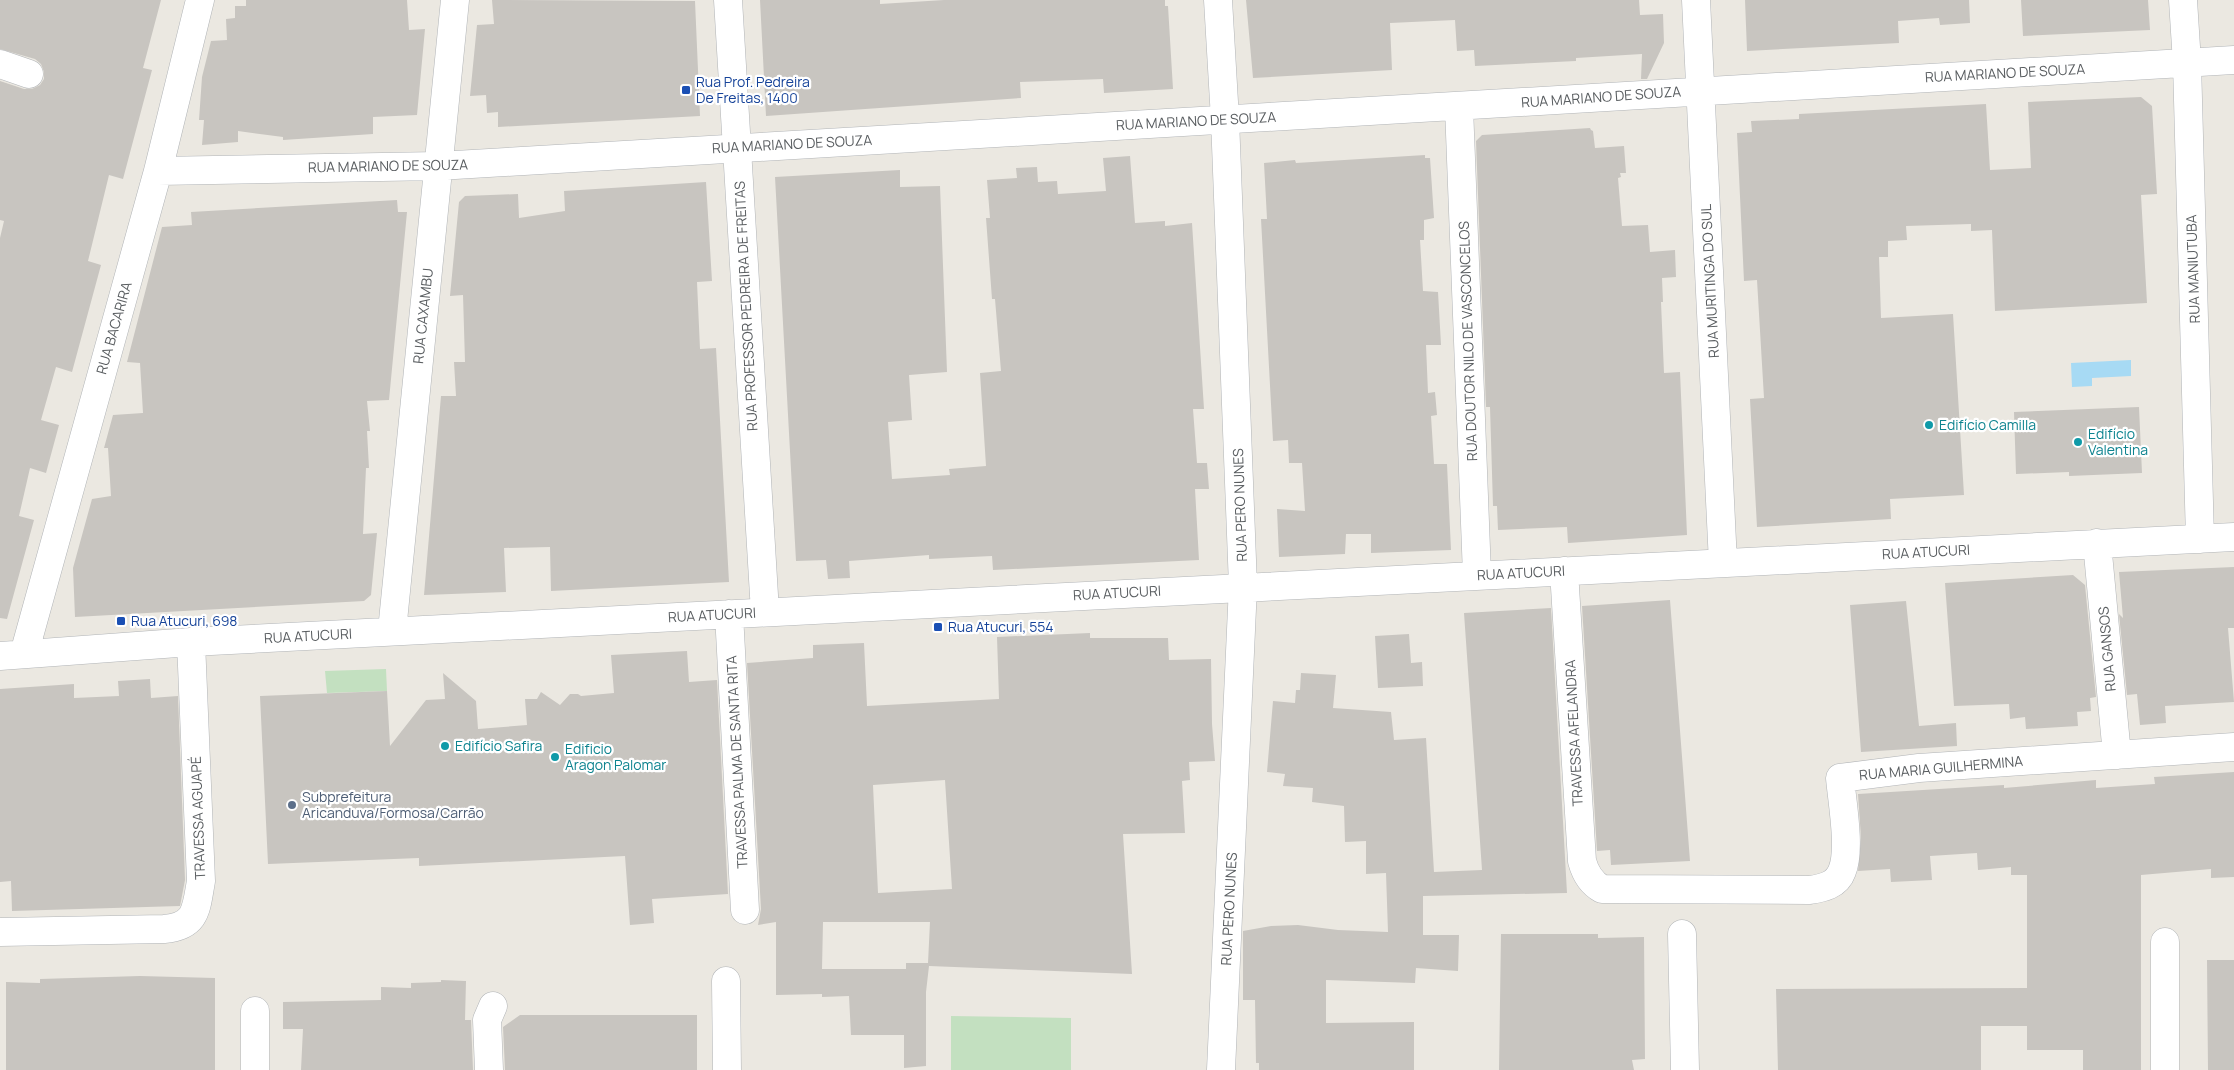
<svg xmlns="http://www.w3.org/2000/svg" width="2234" height="1070" font-family="Manrope,sans-serif">
<style>
.green{fill:#c3e0c0}
.water{fill:#a7daf4}
.building{fill:#c8c5c0;fill-rule:evenodd}
.lines{fill:none;stroke-linecap:round;stroke-linejoin:round}
.minor-casing{stroke:#b1b4b7;stroke-width:29}
.minor{stroke:#fff;stroke-width:28}
.transit-dot{fill:#1a4fb4;stroke:#fff;stroke-width:2}
.culture-dot{fill:#0f9aa8;stroke:#fff;stroke-width:2}
.service-dot{fill:#5c6f8a;stroke:#fff;stroke-width:2}
.labels{text-anchor:middle;stroke-width:4.5;stroke-linejoin:round;paint-order:stroke}
.street-label{font-size:14px;fill:#595d60;stroke:#fff}
.transit-label{font-size:14px;fill:#164399;stroke:#fff;text-anchor:start}
.culture-label{font-size:14px;fill:#0d838f;stroke:#fff;text-anchor:start}
.service-label{font-size:14px;fill:#4e5e75;stroke:#fff;text-anchor:start}
</style>
<rect width="100%" height="100%" fill="#ebe8e1"/>
<!-- green -->
<path class="green" d="M 386,669 L 387,691 L 327,693 L 325,671 Z
M 951,1016 L 1071,1018 L 1071,1070 L 951,1070 Z"/>
<!-- water -->
<path class="water" d="M 2131,360 L 2131,376 L 2092,378 L 2092,386 L 2072,387 L 2071,363 Z"/>
<!-- building -->
<path class="building" d="M 0,0 L 161,0 L 143,68 L 152,70 L 123,179 L 109,175 L 88,261 L 101,265 L 72,372 L 56,367 L 41,420 L 59,425 L 46,473 L 30,468 L 19,516 L 34,520 L 7,619 L 0,618 L 0,238 L 4,221 L 0,220 L 0,81 L 24,89 L 32,89 L 40,85 L 44,79 L 44,72 L 41,64 L 35,59 L 0,49 Z
M 246,0 L 407,0 L 409,30 L 425,29 L 417,115 L 373,117 L 373,134 L 283,140 L 283,137 L 238,131 L 238,142 L 202,145 L 204,120 L 199,120 L 202,77 L 211,41 L 227,40 L 226,19 L 235,18 L 235,6 L 246,6 Z
M 492,0 L 695,1 L 700,116 L 498,127 L 498,112 L 487,113 L 486,95 L 470,96 L 477,25 L 494,24 Z
M 760,0 L 880,0 L 880,4 L 944,0 L 1165,0 L 1165,6 L 1168,6 L 1173,89 L 1104,93 L 1103,79 L 1020,82 L 1021,98 L 766,116 Z
M 1246,0 L 1639,0 L 1640,15 L 1663,14 L 1664,43 L 1647,79 L 1641,79 L 1642,54 L 1576,58 L 1576,61 L 1475,66 L 1474,50 L 1457,51 L 1455,20 L 1390,23 L 1392,70 L 1253,78 Z
M 1745,0 L 1969,0 L 1970,23 L 1940,25 L 1939,18 L 1898,21 L 1899,43 L 1747,51 Z
M 2021,0 L 2148,0 L 2150,30 L 2023,36 Z
M 2141,97 L 2152,106 L 2157,194 L 2141,195 L 2147,303 L 1995,311 L 1992,230 L 1971,231 L 1971,224 L 1906,226 L 1907,240 L 1888,241 L 1888,257 L 1879,257 L 1881,318 L 1953,314 L 1964,495 L 1890,499 L 1891,519 L 1757,527 L 1750,399 L 1764,398 L 1757,280 L 1744,281 L 1737,133 L 1752,132 L 1751,121 L 1799,119 L 1799,114 L 1986,104 L 1990,170 L 2031,168 L 2028,102 Z
M 1590,128 L 1591,130 L 1593,131 L 1595,148 L 1624,146 L 1626,173 L 1620,173 L 1621,177 L 1618,178 L 1622,226 L 1648,225 L 1650,252 L 1675,250 L 1676,277 L 1662,278 L 1663,302 L 1661,302 L 1664,373 L 1680,372 L 1687,535 L 1568,543 L 1567,527 L 1498,530 L 1497,506 L 1493,506 L 1490,407 L 1486,407 L 1476,141 L 1482,135 Z
M 1425,155 L 1425,158 L 1430,158 L 1434,218 L 1424,220 L 1424,240 L 1420,240 L 1423,291 L 1438,292 L 1441,345 L 1426,345 L 1428,393 L 1435,392 L 1437,415 L 1431,416 L 1434,464 L 1447,464 L 1451,550 L 1371,553 L 1371,534 L 1346,534 L 1345,554 L 1279,557 L 1277,509 L 1305,511 L 1302,463 L 1289,463 L 1288,440 L 1273,441 L 1261,219 L 1267,219 L 1264,163 L 1295,160 L 1296,163 Z
M 1130,156 L 1135,223 L 1165,221 L 1165,226 L 1192,223 L 1204,409 L 1193,409 L 1197,463 L 1207,463 L 1209,489 L 1195,489 L 1199,560 L 993,570 L 992,556 L 929,559 L 929,555 L 849,561 L 850,578 L 828,579 L 826,560 L 796,561 L 775,177 L 900,170 L 900,187 L 940,186 L 947,372 L 909,375 L 912,420 L 888,422 L 892,479 L 950,475 L 949,469 L 986,466 L 980,373 L 1001,371 L 995,299 L 992,299 L 986,218 L 990,218 L 987,180 L 1017,178 L 1016,168 L 1037,167 L 1038,182 L 1057,181 L 1058,194 L 1106,191 L 1103,158 Z
M 706,182 L 712,281 L 697,282 L 700,349 L 716,348 L 729,582 L 551,591 L 550,547 L 504,548 L 506,592 L 424,595 L 441,396 L 456,396 L 454,362 L 465,362 L 463,295 L 450,296 L 459,202 L 465,196 L 518,194 L 519,218 L 565,211 L 564,191 Z
M 397,200 L 398,212 L 407,212 L 389,400 L 367,401 L 370,431 L 367,431 L 369,468 L 366,468 L 363,534 L 377,533 L 371,595 L 364,601 L 75,617 L 73,568 L 92,499 L 111,496 L 108,448 L 104,448 L 113,415 L 143,413 L 140,363 L 127,362 L 162,227 L 192,225 L 191,212 Z
M 2139,407 L 2142,473 L 2069,476 L 2069,472 L 2016,474 L 2014,412 Z
M 2234,567 L 2234,628 L 2228,628 L 2234,702 L 2165,706 L 2166,723 L 2140,725 L 2137,694 L 2127,695 L 2119,614 L 2123,618 L 2119,572 Z
M 2073,575 L 2085,585 L 2096,697 L 2090,698 L 2091,711 L 2077,712 L 2078,726 L 2026,729 L 2025,717 L 2010,719 L 2009,704 L 1954,706 L 1945,583 Z
M 1670,600 L 1690,861 L 1611,865 L 1610,850 L 1597,851 L 1582,606 Z
M 1906,601 L 1919,726 L 1956,723 L 1957,746 L 1861,752 L 1850,605 Z
M 1551,608 L 1567,893 L 1423,896 L 1423,935 L 1459,935 L 1458,971 L 1416,968 L 1415,983 L 1326,980 L 1326,1023 L 1414,1022 L 1414,1070 L 1259,1070 L 1259,1063 L 1256,1063 L 1255,1000 L 1243,1000 L 1243,931 L 1271,926 L 1298,925 L 1338,930 L 1388,932 L 1386,873 L 1366,874 L 1366,841 L 1345,842 L 1344,806 L 1312,802 L 1313,788 L 1283,786 L 1285,774 L 1267,772 L 1273,701 L 1295,703 L 1296,690 L 1300,690 L 1301,673 L 1336,675 L 1333,708 L 1391,712 L 1394,740 L 1426,738 L 1434,872 L 1482,870 L 1464,613 Z
M 1090,633 L 1090,638 L 1168,638 L 1169,660 L 1211,659 L 1212,724 L 1215,761 L 1189,762 L 1190,780 L 1182,781 L 1185,833 L 1123,834 L 1132,974 L 929,966 L 926,992 L 926,1066 L 904,1068 L 904,1035 L 851,1035 L 849,996 L 822,997 L 822,994 L 776,995 L 776,922 L 758,925 L 761,909 L 747,663 L 813,658 L 813,645 L 864,643 L 867,706 L 999,699 L 997,637 ZM 945,780 L 952,889 L 878,893 L 873,785 ZM 823,922 L 930,922 L 928,963 L 906,963 L 906,969 L 822,969 Z
M 1409,634 L 1411,663 L 1422,662 L 1423,686 L 1378,688 L 1375,636 Z
M 687,651 L 689,682 L 717,680 L 728,894 L 652,899 L 654,923 L 630,925 L 625,856 L 419,866 L 419,858 L 268,864 L 260,696 L 387,691 L 390,746 L 426,700 L 445,699 L 443,673 L 476,701 L 478,729 L 527,725 L 525,699 L 537,699 L 541,692 L 560,705 L 570,694 L 578,694 L 581,696 L 614,693 L 611,655 Z
M 150,679 L 151,698 L 178,696 L 185,880 L 180,906 L 12,911 L 11,881 L 0,882 L 0,689 L 74,684 L 74,698 L 119,696 L 118,681 Z
M 2234,772 L 2234,877 L 2211,878 L 2211,869 L 2141,875 L 2141,1070 L 2083,1070 L 2083,1050 L 2027,1050 L 2027,1026 L 1981,1026 L 1981,1070 L 1778,1070 L 1776,989 L 2027,988 L 2027,875 L 2011,875 L 2011,867 L 1978,870 L 1977,853 L 1930,856 L 1932,880 L 1891,882 L 1890,869 L 1858,871 L 1861,838 L 1858,794 L 2004,785 L 2004,788 L 2096,780 L 2096,788 L 2155,784 L 2154,777 Z
M 1501,934 L 1598,934 L 1598,938 L 1644,937 L 1645,1059 L 1632,1060 L 1634,1070 L 1499,1070 Z
M 2207,960 L 2234,960 L 2234,1070 L 2208,1070 Z
M 140,976 L 215,978 L 215,1070 L 6,1070 L 6,982 L 40,983 L 40,979 Z
M 441,980 L 466,981 L 465,1020 L 471,1020 L 473,1070 L 301,1070 L 303,1029 L 283,1029 L 283,1002 L 381,1000 L 381,987 L 411,988 L 411,983 L 441,982 Z
M 520,1015 L 697,1015 L 697,1070 L 505,1070 L 503,1027 Z"/>
<g class="lines">
<defs>
<path id="minor" d="M 728,0 L 765,612
M 1218,0 L 1225,119 L 1243,586 L 1221,1070
M 1696,0 L 1723,563
M 2183,0 L 2187,63 L 2200,539
M 0,64 L 29,74
M 1459,107 L 1477,575
M 158,171 L 438,166 L 2234,60
M 2097,543 L 2117,755
M 1564,571 L 1582,861 C 1585,872 1591,883 1602,889 L 1810,890 C 1823,888 1837,885 1842,871 C 1851,850 1842,801 1840,778 L 1919,768 L 2234,747
M 729,614 L 745,910
M 392,631 L 455,0
M 24,654 L 158,171 L 200,0
M 0,656 L 191,642 L 2234,537
M 0,932 L 164,929 C 197,926 196,909 201,881 L 191,642
M 1682,934 L 1685,1070
M 2165,942 L 2165,1070
M 726,981 L 727,1070
M 255,1070 L 255,1011
M 489,1070 L 487,1020 L 493,1006"/>
</defs>
<!-- minor casing -->
<use href="#minor" class="minor-casing"/>
<!-- minor -->
<use href="#minor" class="minor"/>
</g>
<!-- markers -->
<g class="transit-dot">
<rect x="681" y="85" width="10" height="10" rx="2.5"/>
<rect x="116" y="616" width="10" height="10" rx="2.5"/>
<rect x="933" y="622" width="10" height="10" rx="2.5"/>
</g>
<g class="culture-dot">
<circle cx="1929" cy="425" r="5"/>
<circle cx="2078" cy="442" r="5"/>
<circle cx="445" cy="746" r="5"/>
<circle cx="555" cy="757" r="5"/>
</g>
<circle class="service-dot" cx="292" cy="805" r="5"/>
<g class="labels">
<!-- street labels -->
<g class="street-label">
<text transform="translate(2005 73) rotate(-3)" y="5">RUA MARIANO DE SOUZA</text>
<text transform="translate(1601 97) rotate(-4)" y="5">RUA MARIANO DE SOUZA</text>
<text transform="translate(1196 121) rotate(-3)" y="5">RUA MARIANO DE SOUZA</text>
<text transform="translate(792 144) rotate(-3)" y="5">RUA MARIANO DE SOUZA</text>
<text transform="translate(388 166) rotate(-1)" y="5">RUA MARIANO DE SOUZA</text>
<text transform="translate(2193 269) rotate(-92)" y="5">RUA MANIUTUBA</text>
<text transform="translate(1710 281) rotate(-93)" y="5">RUA MURITINGA DO SUL</text>
<text transform="translate(746 306) rotate(-93)" y="5">RUA PROFESSOR PEDREIRA DE FREITAS</text>
<text transform="translate(423 316) rotate(-84)" y="5">RUA CAXAMBU</text>
<text transform="translate(114 328) rotate(-74)" y="5">RUA BACARIRA</text>
<text transform="translate(1468 341) rotate(-92)" y="5">RUA DOUTOR NILO DE VASCONCELOS</text>
<text transform="translate(1240 505) rotate(-92)" y="5">RUA PERO NUNES</text>
<text transform="translate(1926 552) rotate(-3)" y="5">RUA ATUCURI</text>
<text transform="translate(1521 573) rotate(-3)" y="5">RUA ATUCURI</text>
<text transform="translate(1117 593) rotate(-3)" y="5">RUA ATUCURI</text>
<text transform="translate(712 615) rotate(-3)" y="5">RUA ATUCURI</text>
<text transform="translate(308 636) rotate(-3)" y="5">RUA ATUCURI</text>
<text transform="translate(2107 649) rotate(-95)" y="5">RUA GANSOS</text>
<text transform="translate(1574 733) rotate(-93)" y="5">TRAVESSA AFELANDRA</text>
<text transform="translate(737 762) rotate(-93)" y="5">TRAVESSA PALMA DE SANTA RITA</text>
<text transform="translate(1941 768) rotate(-5)" y="5">RUA MARIA GUILHERMINA</text>
<text transform="translate(198 818) rotate(-92)" y="5">TRAVESSA AGUAPÉ</text>
<text transform="translate(1229 909) rotate(-87)" y="5">RUA PERO NUNES</text>
</g>
<!-- transit labels -->
<g class="transit-label">
<text x="696" y="87">Rua Prof. Pedreira<tspan x="696" dy="16">De Freitas, 1400</tspan></text>
<text x="131" y="626">Rua Atucuri, 698</text>
<text x="948" y="632">Rua Atucuri, 554</text>
</g>
<!-- culture labels -->
<g class="culture-label">
<text x="1939" y="430">Edifício Camilla</text>
<text x="2088" y="439">Edifício<tspan x="2088" dy="16">Valentina</tspan></text>
<text x="455" y="751">Edifício Safira</text>
<text x="565" y="754">Edificio<tspan x="565" dy="16">Aragon Palomar</tspan></text>
</g>
<!-- service labels -->
<g class="service-label">
<text x="302" y="802">Subprefeitura<tspan x="302" dy="16">Aricanduva/Formosa/Carrão</tspan></text>
</g>
</g>
</svg>
